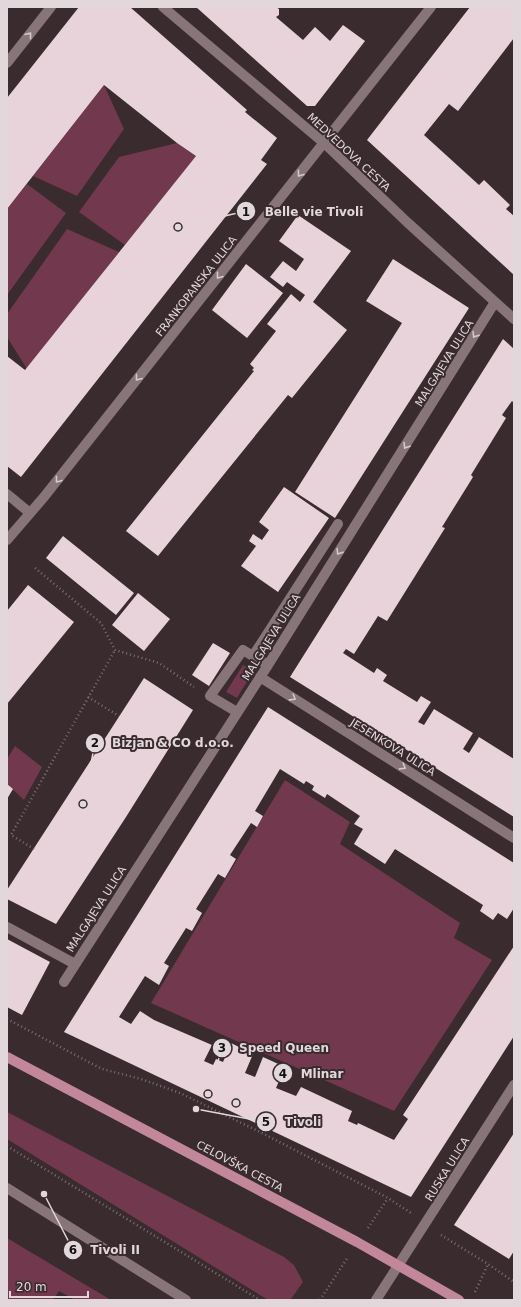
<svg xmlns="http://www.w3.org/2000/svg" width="521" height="1307" font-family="'DejaVu Sans',sans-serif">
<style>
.green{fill:#72384d}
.building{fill:#e7d3d9}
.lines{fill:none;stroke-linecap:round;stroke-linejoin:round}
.path{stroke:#7c6f73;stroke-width:2.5;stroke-dasharray:1 3;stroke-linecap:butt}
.minor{stroke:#87757a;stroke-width:10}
.major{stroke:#c3879b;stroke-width:10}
.oneway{stroke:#d4c9cc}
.labels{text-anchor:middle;stroke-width:4;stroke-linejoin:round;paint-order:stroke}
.street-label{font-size:11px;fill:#e2d8db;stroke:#3a2b2f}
.leader{fill:none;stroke:#e2d8db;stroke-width:1.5}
.callout-dot{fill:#e2d8db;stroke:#3a2b2f;stroke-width:1.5}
.mark-label{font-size:12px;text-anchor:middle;font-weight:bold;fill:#111}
.callout-label{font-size:12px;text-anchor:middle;font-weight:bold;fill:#e2d8db;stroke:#3a2b2f;stroke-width:4;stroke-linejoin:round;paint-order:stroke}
</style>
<rect width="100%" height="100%" fill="#3a2b2f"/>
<!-- green -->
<path class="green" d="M 104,85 L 124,129 L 77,196 L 33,176 Z
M 177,143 L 196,156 L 125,245 L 79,212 L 119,157 Z
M 27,184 L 66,213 L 7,295 L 7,209 Z
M 67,229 L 119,252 L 27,369 L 7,337 L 7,314 Z
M 243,665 L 249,669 L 251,675 L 237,698 L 226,692 Z
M 15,746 L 42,767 L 24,800 L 7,784 L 7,759 Z
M 285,780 L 350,822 L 340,844 L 460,923 L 454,938 L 492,960 L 394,1111 L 151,1003 Z
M 7,1112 L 284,1257 L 294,1265 L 303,1282 L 291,1299 L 268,1300 L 7,1139 Z
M 7,1238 L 111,1300 L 75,1300 L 59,1291 L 53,1300 L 7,1300 Z"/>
<!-- building -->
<path class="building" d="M 79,7 L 130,7 L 247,110 L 245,112 L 277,138 L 261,160 L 267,164 L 21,477 L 7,466 L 7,356 L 25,370 L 196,156 L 177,143 L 104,85 L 7,209 L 7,98 Z
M 196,7 L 276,7 L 279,9 L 279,15 L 276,17 L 303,40 L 315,27 L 330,41 L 343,25 L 365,41 L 315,106 L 307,106 Z
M 470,7 L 514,7 L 514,38 L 458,111 L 449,104 L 424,135 L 479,185 L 484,180 L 510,205 L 506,209 L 514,216 L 514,275 L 367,140 Z
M 298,215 L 351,251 L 313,302 L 347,330 L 292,398 L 288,395 L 158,556 L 126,531 L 254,371 L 252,370 L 254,368 L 250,364 L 276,331 L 267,324 L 291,294 L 300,302 L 305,295 L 287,282 L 283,287 L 270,277 L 283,261 L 296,271 L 304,259 L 279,241 Z
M 393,259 L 469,308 L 335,518 L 295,492 L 402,323 L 366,301 Z
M 246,264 L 283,293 L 247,338 L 212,310 Z
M 503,339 L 514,349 L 514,403 L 512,401 L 502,415 L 506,418 L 471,475 L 473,477 L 442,527 L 445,528 L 387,621 L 378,616 L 354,654 L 346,649 L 343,653 L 374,673 L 377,668 L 387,675 L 383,681 L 417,702 L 421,696 L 431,702 L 418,722 L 424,725 L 434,709 L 473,733 L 463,749 L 469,753 L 479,737 L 514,759 L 514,817 L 290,677 Z
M 284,487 L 329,518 L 278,592 L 241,566 L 256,546 L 249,541 L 253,534 L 262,540 L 269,530 L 259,522 Z
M 63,536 L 134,593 L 116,615 L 46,558 Z
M 28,585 L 74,622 L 7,704 L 7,611 Z
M 138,593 L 170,619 L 144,651 L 112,625 Z
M 213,643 L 230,653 L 209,686 L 192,675 Z
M 144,678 L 193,710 L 126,817 L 56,924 L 7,899 L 7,890 Z
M 268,707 L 514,863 L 514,908 L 507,919 L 498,913 L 493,920 L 480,911 L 483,905 L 395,849 L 385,864 L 354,844 L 363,829 L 354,824 L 360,816 L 327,794 L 325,798 L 312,790 L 314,786 L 306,781 L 304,784 L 280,769 L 255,811 L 263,816 L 257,827 L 251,823 L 230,855 L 236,859 L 225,878 L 218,874 L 196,909 L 202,913 L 192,931 L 186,928 L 164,963 L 169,966 L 159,985 L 145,976 L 119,1017 L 131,1024 L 140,1011 L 154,1020 L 212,1045 L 204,1061 L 213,1065 L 216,1059 L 223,1062 L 231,1043 L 253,1054 L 245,1073 L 255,1077 L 263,1057 L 285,1067 L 276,1088 L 296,1096 L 301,1087 L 352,1111 L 348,1121 L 357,1125 L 358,1123 L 394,1140 L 408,1119 L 403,1115 L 514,946 L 514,1036 L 411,1197 L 64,1032 Z
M 7,784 L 13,789 L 7,799 Z
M 7,939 L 50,962 L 22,1015 L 7,1007 Z
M 514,1133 L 514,1251 L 509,1259 L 454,1225 Z"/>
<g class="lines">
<!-- path -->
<path class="path" d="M 35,568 L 101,623 L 115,650 L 159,663 L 194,687
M 88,697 L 119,716
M 34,849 L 11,835 L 115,650
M 7,1019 L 102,1069 L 141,1079 L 180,1093 L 260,1132 L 388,1198 L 411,1213
M 7,1146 L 260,1300
M 368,1228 L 388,1198
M 441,1235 L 488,1264 L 514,1282
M 475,1292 L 488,1264
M 320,1300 L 348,1257"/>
<!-- minor -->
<path class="minor" d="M 163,7 L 324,143 L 408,223 L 514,319
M 7,63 L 51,7
M 7,494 L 30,513
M 7,540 L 44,497 L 431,7
M 253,656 L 338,524
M 260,677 L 514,838
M 237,712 L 210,696 L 243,650 L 268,665
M 7,927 L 75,964
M 64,982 L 268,665 L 495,302
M 7,1188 L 186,1300
M 376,1300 L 514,1085"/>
<!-- major -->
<path class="major" d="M 7,1057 L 357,1242 L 459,1300"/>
</g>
<!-- one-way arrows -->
<defs><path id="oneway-chevron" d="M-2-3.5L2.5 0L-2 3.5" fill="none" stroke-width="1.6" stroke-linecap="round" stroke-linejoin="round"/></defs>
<g class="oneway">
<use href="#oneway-chevron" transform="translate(29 35) rotate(-52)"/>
<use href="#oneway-chevron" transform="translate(300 174) rotate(128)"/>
<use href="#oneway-chevron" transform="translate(219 276) rotate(128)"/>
<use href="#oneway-chevron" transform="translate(475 335) rotate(122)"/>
<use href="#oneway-chevron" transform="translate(138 378) rotate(128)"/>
<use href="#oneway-chevron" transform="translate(406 446) rotate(122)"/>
<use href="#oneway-chevron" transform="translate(58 480) rotate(128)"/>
<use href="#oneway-chevron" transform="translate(339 552) rotate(122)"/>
<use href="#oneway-chevron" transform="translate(293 698) rotate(32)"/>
<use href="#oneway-chevron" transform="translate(403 767) rotate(32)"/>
</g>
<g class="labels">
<!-- street labels -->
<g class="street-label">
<text transform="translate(349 152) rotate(43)" y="4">MEDVEDOVA CESTA</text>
<text transform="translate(196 286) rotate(-52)" y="4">FRANKOPANSKA ULICA</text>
<text transform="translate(444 363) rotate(-58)" y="4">MALGAJEVA ULICA</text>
<text transform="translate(271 637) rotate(-58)" y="4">MALGAJEVA ULICA</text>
<text transform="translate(393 747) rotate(32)" y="4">JESENKOVA ULICA</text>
<text transform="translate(96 909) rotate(-57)" y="4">MALGAJEVA ULICA</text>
<text transform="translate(240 1166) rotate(28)" y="4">CELOVŠKA CESTA</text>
<text transform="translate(447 1169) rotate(-58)" y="4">RUSKA ULICA</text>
</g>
</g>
<!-- callouts -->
<path class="leader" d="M178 227L246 211M83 804L95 743M208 1094L222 1048M236 1103L283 1073M196 1109L266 1122M44 1194L73 1250"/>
<g class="callout-dot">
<circle cx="178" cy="227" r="4"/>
<circle cx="83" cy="804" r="4"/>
<circle cx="208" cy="1094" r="4"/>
<circle cx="236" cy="1103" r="4"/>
<circle cx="196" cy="1109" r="4"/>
<circle cx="44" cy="1194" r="4"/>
<circle cx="246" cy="211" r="10"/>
<circle cx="95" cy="743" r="10"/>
<circle cx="222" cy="1048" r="10"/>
<circle cx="283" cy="1073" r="10"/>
<circle cx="266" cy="1122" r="10"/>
<circle cx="73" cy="1250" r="10"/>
</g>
<g class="mark-label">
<text x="246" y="216">1</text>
<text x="95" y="747">2</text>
<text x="222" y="1052">3</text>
<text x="283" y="1078">4</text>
<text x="266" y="1126">5</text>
<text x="73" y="1254">6</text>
</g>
<g class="callout-label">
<text x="314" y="216">Belle vie Tivoli</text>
<text x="173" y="747">Bizjan &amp; CO d.o.o.</text>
<text x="284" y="1052">Speed Queen</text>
<text x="322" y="1078">Mlinar</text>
<text x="303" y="1126">Tivoli</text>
<text x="115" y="1254">Tivoli II</text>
</g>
<!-- border -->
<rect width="521" height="1307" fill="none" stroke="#e2d8db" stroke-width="16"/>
<!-- scale -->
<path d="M10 1291v6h78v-6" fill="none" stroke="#e2d8db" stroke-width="2"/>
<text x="16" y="1291" font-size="12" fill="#e2d8db" stroke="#3a2b2f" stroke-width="3" paint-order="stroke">20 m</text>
</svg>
